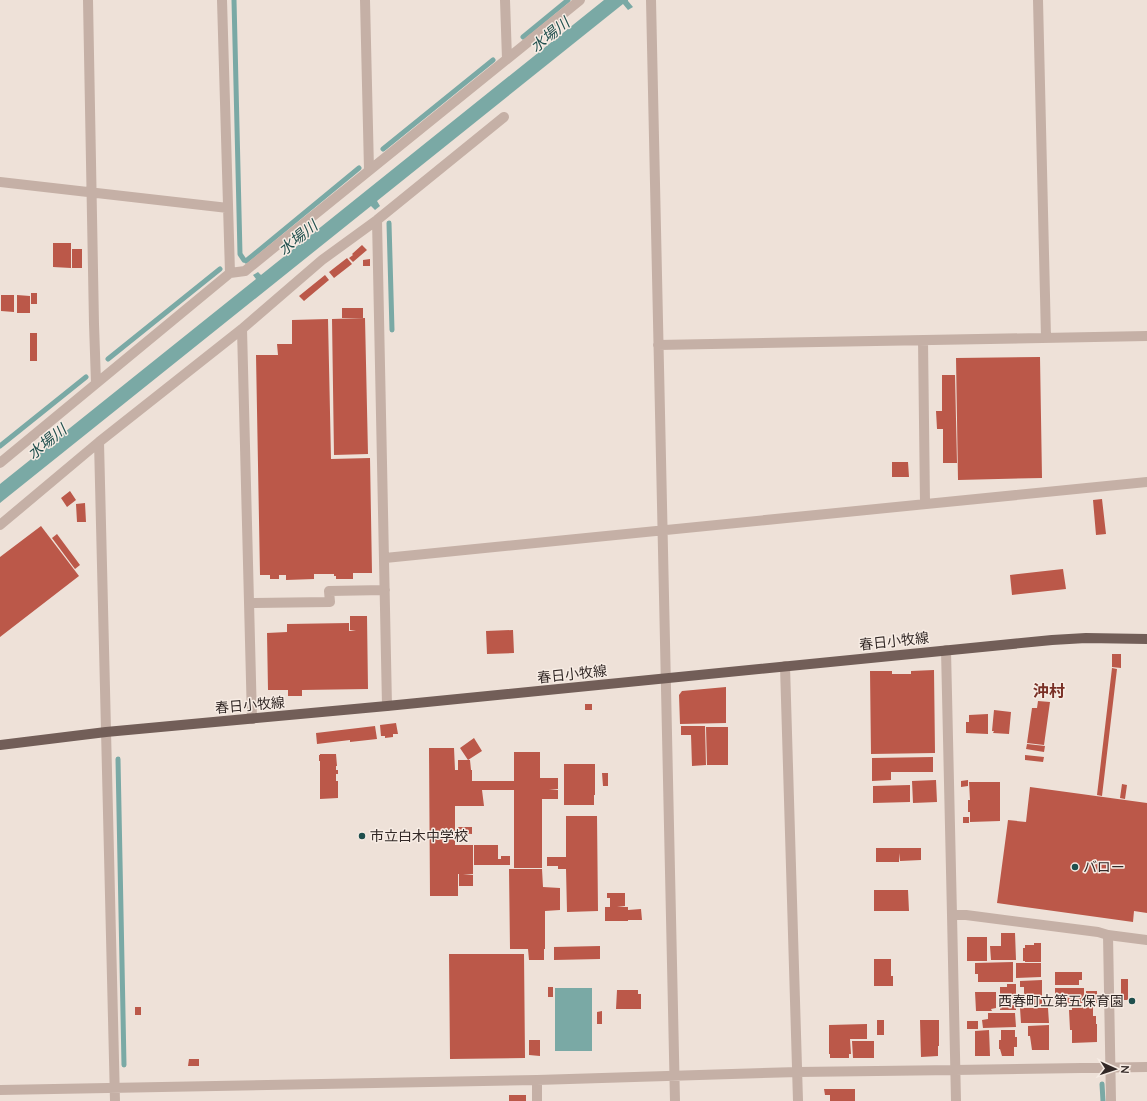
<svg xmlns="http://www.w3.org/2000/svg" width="1147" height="1101" font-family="Lato,'Noto Sans JP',sans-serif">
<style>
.water{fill:#7aa9a5}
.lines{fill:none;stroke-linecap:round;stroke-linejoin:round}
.stream{stroke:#7aa9a5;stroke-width:5}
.building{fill:#bb5849}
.minor{stroke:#c5b0a6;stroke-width:10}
.major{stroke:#725e58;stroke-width:10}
.poi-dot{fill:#1f4f4d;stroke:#f7ece4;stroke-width:1.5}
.labels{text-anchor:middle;stroke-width:3;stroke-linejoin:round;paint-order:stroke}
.street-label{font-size:14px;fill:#322826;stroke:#f7ece4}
.poi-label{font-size:14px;fill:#322826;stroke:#f7ece4;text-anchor:start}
.water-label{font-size:15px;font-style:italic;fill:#1f4f4d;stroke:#f7ece4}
.quarter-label{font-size:16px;font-weight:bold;fill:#793026;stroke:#f7ece4}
</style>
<rect width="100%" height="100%" fill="#eee1d8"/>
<!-- water -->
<path class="water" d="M 604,0 L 628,0 L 628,1 L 633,7 L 628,10 L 623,4 L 377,201 L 380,206 L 375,210 L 371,206 L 0,503 L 0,484 L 256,279 L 253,275 L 258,272 L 261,275 Z
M 555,988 L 592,988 L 592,1051 L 555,1051 Z"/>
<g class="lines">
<!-- stream -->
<path class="stream" d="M 234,0 L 240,254 L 244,260
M 523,37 L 568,0
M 383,149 L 493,60
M 389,223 L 392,330
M 246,261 L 359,168
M 108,359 L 220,269
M 0,446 L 86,377
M 118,759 L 124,1065
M 1102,1084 L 1103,1101"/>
</g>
<!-- building -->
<path class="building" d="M 53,243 L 71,243 L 71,268 L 53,267 Z
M 362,245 L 367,250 L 353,262 L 349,258 L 353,255 L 352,254 Z
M 72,249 L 82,249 L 82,268 L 72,268 Z
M 347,258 L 352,264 L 334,278 L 329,272 Z
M 370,259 L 370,266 L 363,266 L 363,260 Z
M 325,275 L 329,280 L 304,301 L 299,296 Z
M 31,293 L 37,293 L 37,304 L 31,304 Z
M 1,295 L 14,295 L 14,312 L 1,311 Z
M 17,295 L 30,296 L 30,313 L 17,313 Z
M 342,308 L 363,308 L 363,318 L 342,318 Z
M 365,318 L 368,454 L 334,455 L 332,319 Z
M 328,319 L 331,459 L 370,458 L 372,573 L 353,573 L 353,579 L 336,579 L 336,576 L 334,576 L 334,574 L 314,574 L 314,579 L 286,580 L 286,575 L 279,575 L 279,579 L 270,579 L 270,575 L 260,575 L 256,355 L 278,355 L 277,344 L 292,344 L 292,320 Z
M 30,333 L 37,333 L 37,361 L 30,361 Z
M 1040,357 L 1042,478 L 958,480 L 956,358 Z
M 942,375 L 955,375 L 957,463 L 943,463 L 943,429 L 937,429 L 936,411 L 942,411 Z
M 892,462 L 908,462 L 909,477 L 892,477 Z
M 70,491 L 76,500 L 67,507 L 61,498 Z
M 1102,499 L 1106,534 L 1096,535 L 1093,500 Z
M 85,503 L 86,522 L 77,522 L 76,504 Z
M 41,526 L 79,576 L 0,637 L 0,557 Z
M 57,534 L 80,565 L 75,569 L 52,538 Z
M 1063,569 L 1066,589 L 1012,595 L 1010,575 Z
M 350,616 L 367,616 L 368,689 L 302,690 L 302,696 L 288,696 L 288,690 L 268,690 L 267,633 L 287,632 L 287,624 L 349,623 L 349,631 L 356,631 L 350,630 Z
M 513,630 L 514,653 L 487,654 L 486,631 Z
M 1112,654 L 1121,654 L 1121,668 L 1112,667 Z
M 1112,668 L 1117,669 L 1102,796 L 1097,795 Z
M 934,670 L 935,753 L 871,754 L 870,671 L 892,671 L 892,674 L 911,674 L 911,671 Z
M 726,687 L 726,723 L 680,724 L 679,695 L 682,691 Z
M 1038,701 L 1050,702 L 1044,745 L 1027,743 L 1032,708 L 1037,708 Z
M 585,704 L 592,704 L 592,710 L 585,710 Z
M 994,710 L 1011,712 L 1009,734 L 993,733 L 994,731 L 992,731 Z
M 988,714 L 988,734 L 966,733 L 966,722 L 969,722 L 969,715 Z
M 396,723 L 398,734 L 393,734 L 393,737 L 385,738 L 385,736 L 381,736 L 380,725 Z
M 375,726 L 377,739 L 350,742 L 350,740 L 317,744 L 316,733 Z
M 681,726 L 705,726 L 706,765 L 692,766 L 691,735 L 681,735 Z
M 706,727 L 728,727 L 728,765 L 707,765 Z
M 474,738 L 482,751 L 468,760 L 460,748 Z
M 1027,744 L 1045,746 L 1044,752 L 1026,749 Z
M 429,748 L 454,748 L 455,770 L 472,770 L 472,791 L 472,781 L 514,781 L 514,752 L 540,752 L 540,778 L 558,778 L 558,789 L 549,790 L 558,790 L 558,799 L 542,799 L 542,868 L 514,868 L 514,790 L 482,790 L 484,806 L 455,806 L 455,845 L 473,845 L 473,874 L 463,874 L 473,875 L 473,886 L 459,886 L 459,874 L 458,874 L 458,896 L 430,896 Z
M 320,754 L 336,754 L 337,766 L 336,766 L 336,770 L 338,770 L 338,774 L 336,774 L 336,781 L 338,781 L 338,798 L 320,799 L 320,761 L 319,761 L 319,755 L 320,755 Z
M 1025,755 L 1044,757 L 1043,762 L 1025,760 Z
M 933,757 L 933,772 L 891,772 L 891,780 L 872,781 L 872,758 Z
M 458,760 L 470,760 L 471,770 L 458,770 Z
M 564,764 L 595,764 L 595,795 L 594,795 L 594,805 L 564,805 Z
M 602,773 L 608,773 L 608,786 L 603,786 Z
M 936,780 L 937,802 L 913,803 L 912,781 Z
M 968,780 L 968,786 L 961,787 L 961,781 Z
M 969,782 L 1000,782 L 1000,821 L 970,822 L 970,812 L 968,812 L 968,800 L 970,800 Z
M 1122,784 L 1127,785 L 1125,799 L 1120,798 Z
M 910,785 L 910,802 L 873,803 L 873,786 Z
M 1030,787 L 1147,803 L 1147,913 L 1134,911 L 1133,922 L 997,903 L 1007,828 L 1017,829 L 1007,828 L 1008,820 L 1026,822 Z
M 566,816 L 597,816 L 598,911 L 567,912 L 566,869 L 558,869 L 558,866 L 547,866 L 547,857 L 566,857 Z
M 963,817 L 969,817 L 969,823 L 963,823 Z
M 458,827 L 472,827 L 472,834 L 458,833 Z
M 474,845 L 498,845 L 498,859 L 474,859 Z
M 876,848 L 921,848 L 921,860 L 900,861 L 899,853 L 899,862 L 876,862 Z
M 501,856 L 510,856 L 510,865 L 474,865 L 474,859 L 501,859 Z
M 509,869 L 542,869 L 543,887 L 560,888 L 560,910 L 545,911 L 545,949 L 544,949 L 544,960 L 529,960 L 528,949 L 510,949 Z
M 874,890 L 908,890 L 909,911 L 874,911 Z
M 607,893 L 625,893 L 625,906 L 617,907 L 628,907 L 628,921 L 605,921 L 605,907 L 610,907 L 610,898 L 607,898 Z
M 641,909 L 642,920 L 628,920 L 628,910 Z
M 1001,933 L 1015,933 L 1016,960 L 991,960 L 990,946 L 1001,946 Z
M 967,937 L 987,937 L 987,961 L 967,961 Z
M 1034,943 L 1041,943 L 1041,962 L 1025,962 L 1025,961 L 1023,961 L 1023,948 L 1025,948 L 1025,945 L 1034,945 Z
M 600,946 L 600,959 L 554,960 L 554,947 Z
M 449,954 L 524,954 L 525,1058 L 450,1059 Z
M 874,959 L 891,959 L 891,976 L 893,976 L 893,986 L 874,986 Z
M 1013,962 L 1013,982 L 978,982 L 978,974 L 975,974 L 975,963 Z
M 1016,963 L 1041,963 L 1041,977 L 1016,978 Z
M 1055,972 L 1082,972 L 1082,980 L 1079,980 L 1079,985 L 1055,985 Z
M 1121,979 L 1128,979 L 1128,1000 L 1121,1000 Z
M 1042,980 L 1042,1005 L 1031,1006 L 1031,1004 L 1027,1004 L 1027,996 L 1024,996 L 1024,987 L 1020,987 L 1020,981 Z
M 1007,984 L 1016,984 L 1016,1010 L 1000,1010 L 1000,987 L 1007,987 Z
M 548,987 L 553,987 L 553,997 L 548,997 Z
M 1055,988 L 1084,988 L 1084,1003 L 1055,1003 Z
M 617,990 L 638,990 L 638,994 L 641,994 L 641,1009 L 616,1009 Z
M 1086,991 L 1097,991 L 1097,1003 L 1086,1003 Z
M 975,992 L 996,992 L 996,1008 L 991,1009 L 992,1011 L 976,1011 Z
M 135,1007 L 141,1007 L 141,1015 L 135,1015 Z
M 1093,1007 L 1093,1016 L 1096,1016 L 1096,1024 L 1097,1024 L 1097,1042 L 1072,1043 L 1072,1030 L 1070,1030 L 1069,1010 L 1072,1010 L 1072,1008 Z
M 1020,1008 L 1048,1008 L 1049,1023 L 1021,1023 Z
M 602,1011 L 602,1024 L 597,1024 L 597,1012 Z
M 988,1013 L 1015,1013 L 1016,1027 L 983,1028 L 982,1020 L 988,1019 Z
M 877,1020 L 884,1020 L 884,1035 L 877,1035 Z
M 920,1020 L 939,1020 L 939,1046 L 938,1046 L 938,1056 L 921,1057 Z
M 967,1021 L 978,1021 L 978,1029 L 967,1029 Z
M 867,1024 L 867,1039 L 850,1039 L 851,1054 L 849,1054 L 849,1058 L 830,1058 L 830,1054 L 829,1054 L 829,1025 Z
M 1049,1025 L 1049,1050 L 1032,1050 L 1030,1036 L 1028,1036 L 1028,1026 Z
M 989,1030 L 990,1056 L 975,1056 L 975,1031 Z
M 1001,1030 L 1015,1030 L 1015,1037 L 1017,1037 L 1017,1047 L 1014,1047 L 1014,1056 L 1002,1056 L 1000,1049 L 999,1049 L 999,1040 L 1001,1040 Z
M 529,1040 L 540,1040 L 540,1056 L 529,1055 Z
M 852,1041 L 874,1041 L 874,1058 L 853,1058 Z
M 189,1059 L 199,1059 L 199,1066 L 188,1066 Z
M 824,1089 L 855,1089 L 855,1101 L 830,1101 L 830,1095 L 825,1095 Z
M 509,1095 L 526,1095 L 526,1101 L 509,1101 Z"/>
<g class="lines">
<!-- minor -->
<path class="minor" d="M 88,0 L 94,324 L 96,383
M 222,0 L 230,273
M 365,0 L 369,170
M 505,0 L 507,59
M 651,0 L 675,1101
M 1038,0 L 1046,338
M 0,182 L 228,208
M 377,220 L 387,706
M 242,329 L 252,719
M 923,340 L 925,504
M 658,345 L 1147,336
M 99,442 L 115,1101
M 0,463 L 230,273 L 245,271 L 580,0
M 0,525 L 99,442 L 242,329 L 322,260 L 377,220 L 504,117
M 385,558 L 1147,482
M 249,603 L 330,602 L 329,591 L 385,590
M 946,650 L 952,915 L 956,1101
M 785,666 L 798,1101
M 952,915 L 966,915 L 1098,932 L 1108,935 L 1147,940
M 1108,935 L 1111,1101
M 537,1080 L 537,1101
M 0,1090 L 537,1080 L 798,1072 L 955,1070 L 1147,1067"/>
<!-- major -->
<path class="major" d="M 0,745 L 106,732 L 387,706 L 1052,640 L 1086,638 L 1147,639"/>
</g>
<!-- markers -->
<g class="poi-dot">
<circle cx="362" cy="836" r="4"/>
<circle cx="1075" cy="867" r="4"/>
<circle cx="1132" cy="1001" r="4"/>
</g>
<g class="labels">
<!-- street labels -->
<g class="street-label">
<text transform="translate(894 641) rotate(-6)" y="5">春日小牧線</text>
<text transform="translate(572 674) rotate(-6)" y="5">春日小牧線</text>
<text transform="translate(250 705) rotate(-5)" y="5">春日小牧線</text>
</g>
<!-- poi labels -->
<g class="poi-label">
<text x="370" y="841">市立白木中学校</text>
<text x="1083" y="872">バロー</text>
<text x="1124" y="1006" text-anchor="end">西春町立第五保育園</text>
</g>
<!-- water labels -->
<g class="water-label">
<text transform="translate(550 35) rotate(-39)" y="5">水場川</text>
<text transform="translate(298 238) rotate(-39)" y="5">水場川</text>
<text transform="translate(47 442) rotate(-39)" y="5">水場川</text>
</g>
<!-- quarter labels -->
<g class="quarter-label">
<text x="1049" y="697">沖村</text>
</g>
</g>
<!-- north arrow -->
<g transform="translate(1115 1069) rotate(93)" stroke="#f7ece4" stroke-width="3" paint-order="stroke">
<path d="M0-3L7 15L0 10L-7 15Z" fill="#322826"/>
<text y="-6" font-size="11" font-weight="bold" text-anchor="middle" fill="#322826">N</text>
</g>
</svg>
